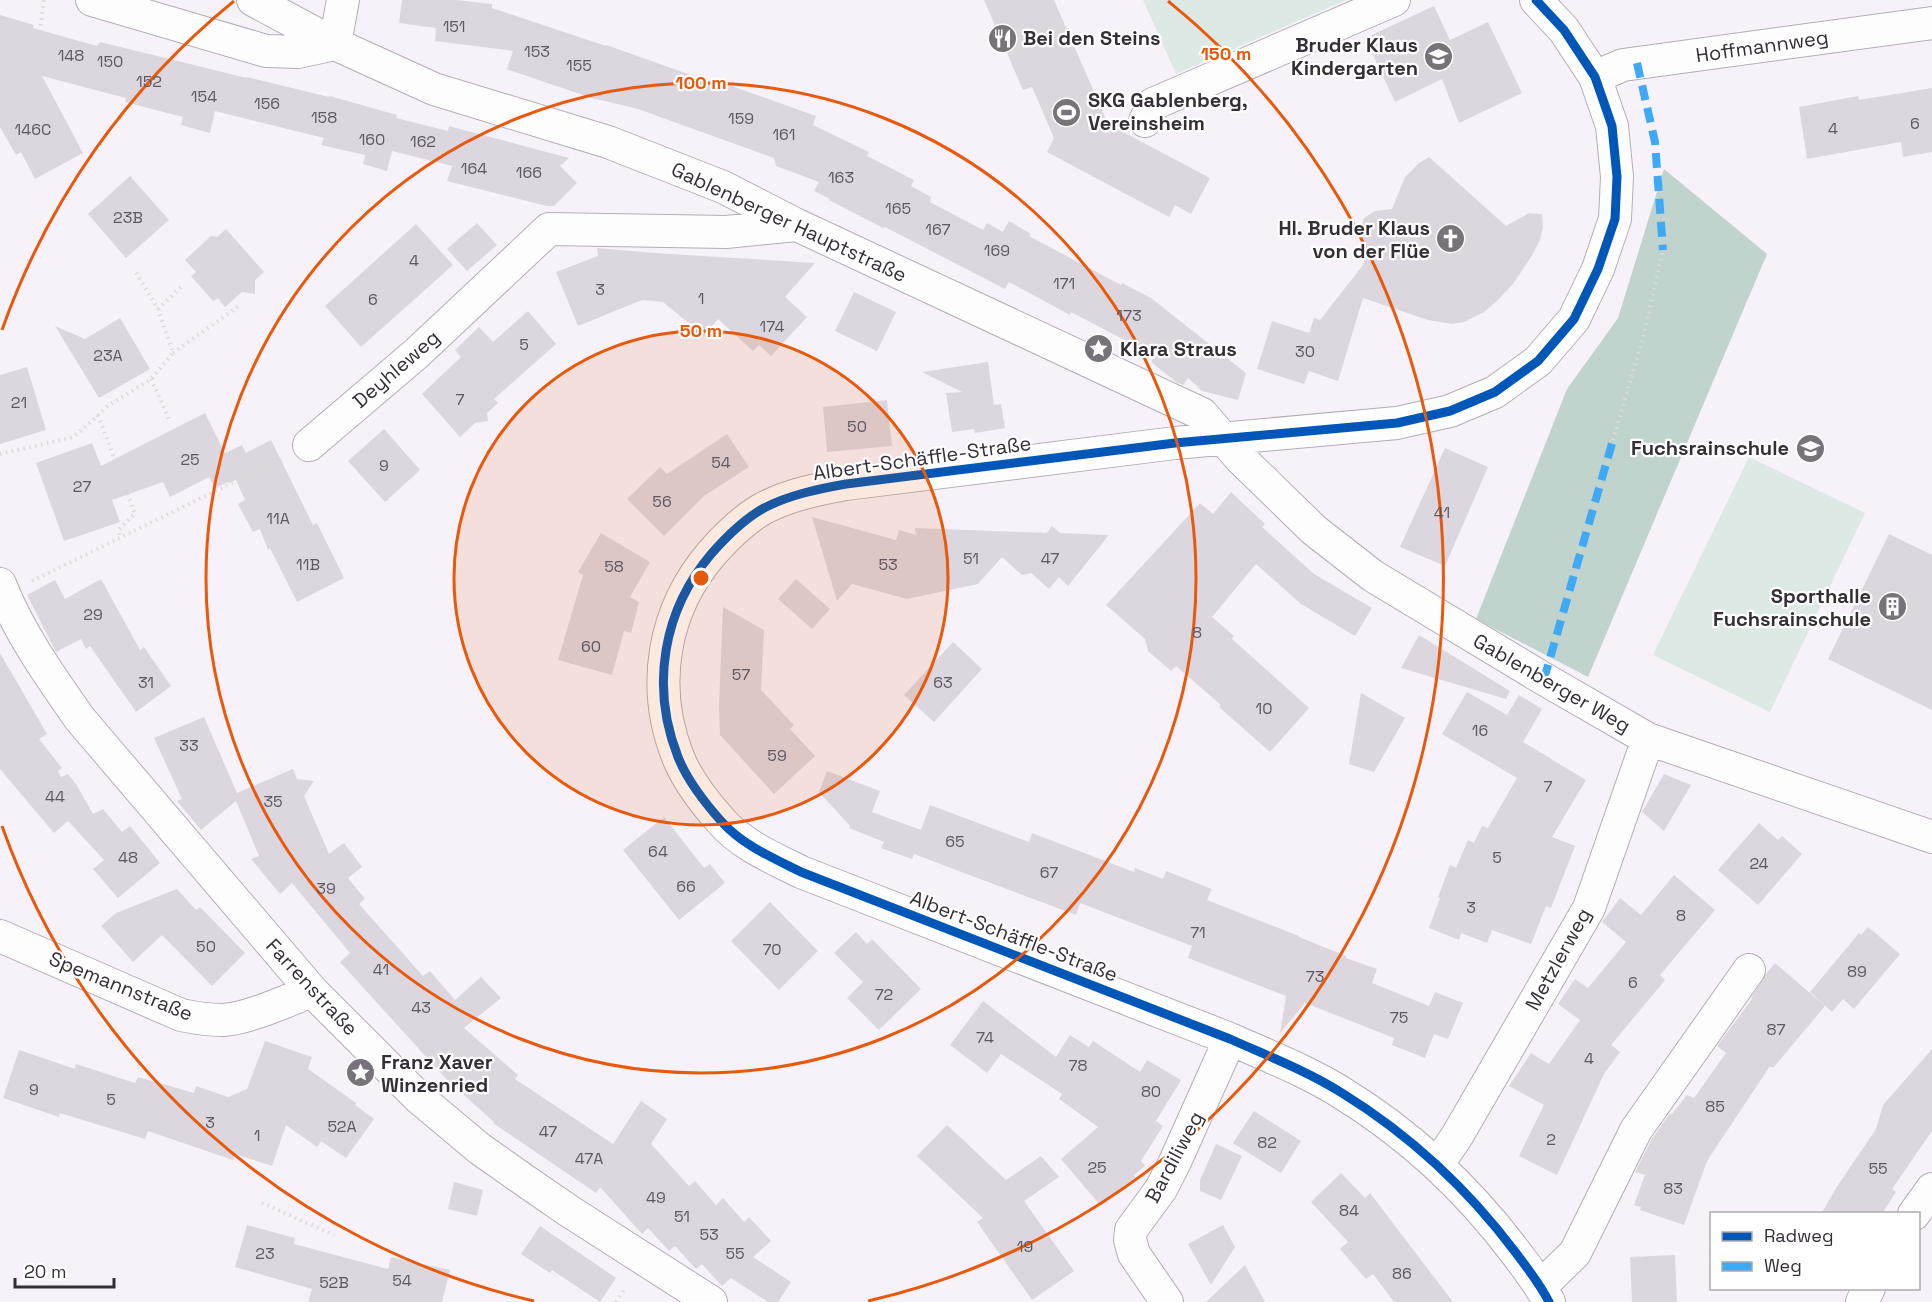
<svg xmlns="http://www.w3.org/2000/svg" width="1932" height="1302" font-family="'Space Grotesk',sans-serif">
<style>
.green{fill:#dde9e5}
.forest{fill:#c0d3cc}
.building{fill:#dcd6df}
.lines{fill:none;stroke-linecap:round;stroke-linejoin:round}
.minor-casing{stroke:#b3aeb5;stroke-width:34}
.path{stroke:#dcdadc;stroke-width:4;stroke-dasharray:1.5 4.5;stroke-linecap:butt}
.minor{stroke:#fefdfe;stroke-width:32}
.quiet{stroke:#3fa9f5;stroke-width:8;stroke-dasharray:15 8;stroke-linecap:butt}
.cycleway-casing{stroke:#fff;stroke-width:13}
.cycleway{stroke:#0057b8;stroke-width:9}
.ring{fill:none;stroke:#e8590c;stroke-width:3}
.labels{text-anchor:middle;stroke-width:4.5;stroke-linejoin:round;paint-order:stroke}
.number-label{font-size:16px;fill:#5e5861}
.poi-label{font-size:20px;font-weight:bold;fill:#342e37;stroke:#fff;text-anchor:start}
.street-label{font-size:20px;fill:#342e37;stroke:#fff}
.centre{fill:#e8590c;stroke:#fff;stroke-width:3}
.ring-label{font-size:18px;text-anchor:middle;font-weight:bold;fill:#e8590c;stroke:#fff;stroke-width:4.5;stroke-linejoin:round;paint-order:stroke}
</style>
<rect width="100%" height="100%" fill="#f7f2fa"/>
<!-- green -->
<path class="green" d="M 1143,0 L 1346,0 L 1176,74 Z
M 1749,457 L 1865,513 L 1770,712 L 1653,655 Z"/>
<!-- forest -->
<path class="forest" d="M 1664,169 L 1767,254 L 1588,677 L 1476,619 L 1567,389 L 1618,318 Z"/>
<!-- building -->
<path class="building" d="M 402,0 L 456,0 L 492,4 L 492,8 L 606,46 L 606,45 L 728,88 L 729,85 L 816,116 L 813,125 L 869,152 L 867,156 L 914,180 L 911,186 L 931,197 L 930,202 L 983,230 L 987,223 L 1003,232 L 1009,221 L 1031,234 L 1029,236 L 1121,285 L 1122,283 L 1151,298 L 1246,373 L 1238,400 L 1202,391 L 1188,378 L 1183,385 L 1176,382 L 1151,362 L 1155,356 L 1071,312 L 1070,315 L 1009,282 L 1005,289 L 885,227 L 883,228 L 829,200 L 830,199 L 814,191 L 819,182 L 776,166 L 774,158 L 638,109 L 592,98 L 509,70 L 507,69 L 513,51 L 435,41 L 436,28 L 399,23 Z
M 984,0 L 1054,0 L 1108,124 L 1210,178 L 1191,214 L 1175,205 L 1169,217 L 1047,152 L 1054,138 L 1032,87 L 1023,90 Z
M 1434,6 L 1450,40 L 1488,22 L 1522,93 L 1459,123 L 1442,79 L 1395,102 L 1365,38 Z
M 0,15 L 34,25 L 33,28 L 97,46 L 100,42 L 247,78 L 247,77 L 329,97 L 330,96 L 397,115 L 396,118 L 448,131 L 449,126 L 569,158 L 560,166 L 577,183 L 554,206 L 547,206 L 447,181 L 452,166 L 392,151 L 387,171 L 363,164 L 365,155 L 321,145 L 324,138 L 215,111 L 210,133 L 181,125 L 183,117 L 125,102 L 126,98 L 42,76 L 83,153 L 35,179 L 21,152 L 16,155 L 0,127 Z
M 1932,88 L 1932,152 L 1903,157 L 1901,142 L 1807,159 L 1799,107 L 1858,96 L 1859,100 Z
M 1429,157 L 1506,226 L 1529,213 L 1542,214 L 1543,227 L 1540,240 L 1531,257 L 1513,284 L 1497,301 L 1484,312 L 1464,322 L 1452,324 L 1428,320 L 1363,298 L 1338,381 L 1309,371 L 1304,384 L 1257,369 L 1272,321 L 1309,333 L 1314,318 L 1320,320 L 1363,265 L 1367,250 L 1361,238 L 1360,230 L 1364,218 L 1375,211 L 1392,209 L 1405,177 L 1419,163 Z
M 130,176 L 169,220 L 126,258 L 88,214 Z
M 477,223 L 497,245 L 467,271 L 447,249 Z
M 416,224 L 453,265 L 361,347 L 325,306 Z
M 226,229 L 264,272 L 255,280 L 255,294 L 242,292 L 225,307 L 218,298 L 213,301 L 191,276 L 196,272 L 185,260 L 211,236 L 217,237 Z
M 597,248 L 654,253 L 815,263 L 785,297 L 807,317 L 771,356 L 759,345 L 753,351 L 718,319 L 704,336 L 663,302 L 642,300 L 578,326 L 556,272 L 598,256 Z
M 854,292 L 896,312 L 877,351 L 835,331 Z
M 528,311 L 556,344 L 494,399 L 498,403 L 487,413 L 488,421 L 475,423 L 460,437 L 422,394 L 461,357 L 455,350 L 479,327 L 493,342 Z
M 120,318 L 150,369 L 99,398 L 55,326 L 85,339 Z
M 988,362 L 994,405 L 1001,404 L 1005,428 L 975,433 L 974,429 L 952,432 L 946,393 L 962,392 L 922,372 Z
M 27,367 L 46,430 L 0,444 L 0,375 Z
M 887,400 L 892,446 L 827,452 L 823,407 Z
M 205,413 L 225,453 L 242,445 L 246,453 L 271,440 L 313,525 L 317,523 L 344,578 L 297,602 L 270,548 L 268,550 L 260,529 L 253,532 L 238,504 L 245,500 L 236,480 L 228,483 L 228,482 L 215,488 L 209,477 L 170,497 L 163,482 L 112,500 L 120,522 L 64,541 L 36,463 L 92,443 L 101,466 Z
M 384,429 L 420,470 L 385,502 L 348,461 Z
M 727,434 L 749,467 L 704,496 L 664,536 L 627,499 L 660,467 L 667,474 Z
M 1445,448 L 1488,467 L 1445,566 L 1400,547 Z
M 1231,492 L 1265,524 L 1262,527 L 1314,574 L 1372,608 L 1355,636 L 1301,604 L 1256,564 L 1212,617 L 1234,636 L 1232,639 L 1309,708 L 1270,752 L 1219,707 L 1221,705 L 1176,666 L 1171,671 L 1148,651 L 1145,639 L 1106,605 L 1200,503 L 1213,514 Z
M 812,517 L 896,540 L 899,530 L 916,535 L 915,528 L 1047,533 L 1052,526 L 1060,533 L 1109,535 L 1068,586 L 1059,577 L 1049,589 L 1031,573 L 1022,575 L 1002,557 L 978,584 L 907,599 L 852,584 L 837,601 Z
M 601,533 L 650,562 L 630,597 L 639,602 L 631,633 L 624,631 L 612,675 L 558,660 L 583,575 L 578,572 Z
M 1889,534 L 1932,555 L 1932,710 L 1828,659 Z
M 101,579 L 140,650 L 144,647 L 171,686 L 136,712 L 90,646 L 86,649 L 81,639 L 56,652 L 27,595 L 55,580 L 65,599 Z
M 796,579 L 830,609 L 812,629 L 778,599 Z
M 723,607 L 764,630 L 761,690 L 794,725 L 790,729 L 815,756 L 774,794 L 720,735 L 719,705 Z
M 1419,635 L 1510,691 L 1506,699 L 1401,668 Z
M 953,642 L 982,669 L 934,722 L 904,695 Z
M 0,653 L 47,734 L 39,739 L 62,768 L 58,771 L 61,777 L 68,774 L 76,784 L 93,814 L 103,809 L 122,832 L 130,826 L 160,863 L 118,898 L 93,869 L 104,860 L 68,821 L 54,833 L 0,769 Z
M 1467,692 L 1507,715 L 1519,695 L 1542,709 L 1523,742 L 1586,780 L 1552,837 L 1575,846 L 1551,908 L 1546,906 L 1531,944 L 1492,930 L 1487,943 L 1461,933 L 1459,940 L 1429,928 L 1440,898 L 1438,897 L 1450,865 L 1456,868 L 1468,840 L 1474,843 L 1482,826 L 1488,828 L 1517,778 L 1442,734 Z
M 1361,693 L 1405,718 L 1374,772 L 1349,764 Z
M 204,717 L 237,793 L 293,769 L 297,779 L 314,781 L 304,796 L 329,854 L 344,843 L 362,867 L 348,878 L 365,899 L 359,904 L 423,976 L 430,971 L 455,1000 L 481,977 L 501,998 L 464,1028 L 518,1075 L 515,1079 L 613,1144 L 641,1101 L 667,1119 L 651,1144 L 689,1186 L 695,1181 L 716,1205 L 723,1198 L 744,1222 L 749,1217 L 771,1241 L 753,1257 L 791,1282 L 778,1302 L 768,1302 L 731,1278 L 722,1286 L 702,1264 L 696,1269 L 675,1246 L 669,1251 L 648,1228 L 642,1234 L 600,1187 L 596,1193 L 493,1123 L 494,1122 L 448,1081 L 340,962 L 350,953 L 292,883 L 280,894 L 251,859 L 259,856 L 236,801 L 201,830 L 177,801 L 182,799 L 154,738 Z
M 827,771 L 880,791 L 872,812 L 921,830 L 930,805 L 1029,842 L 1032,833 L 1134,872 L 1135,868 L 1163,879 L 1166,871 L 1212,889 L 1207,900 L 1299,936 L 1299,937 L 1346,956 L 1346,958 L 1377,969 L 1372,983 L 1429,1006 L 1435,992 L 1463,1003 L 1448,1039 L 1434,1034 L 1425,1058 L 1392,1045 L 1394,1038 L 1305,1003 L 1280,1033 L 1286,996 L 1188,958 L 1192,946 L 1080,903 L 1076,915 L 914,854 L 912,859 L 881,848 L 884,842 L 849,828 L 850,826 L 819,792 Z
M 1664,774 L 1691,785 L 1664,831 L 1642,812 Z
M 664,817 L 704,868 L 710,864 L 725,883 L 679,920 L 623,850 Z
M 1759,823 L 1778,840 L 1782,836 L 1802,854 L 1758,905 L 1718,870 Z
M 1674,875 L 1715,910 L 1660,975 L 1665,980 L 1611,1045 L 1620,1052 L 1604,1074 L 1557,1175 L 1519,1156 L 1544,1105 L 1509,1086 L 1531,1053 L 1549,1064 L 1580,1020 L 1558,1004 L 1575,979 L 1588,988 L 1626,942 L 1602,922 L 1620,898 L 1641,915 Z
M 177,889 L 196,910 L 200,907 L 245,953 L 212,986 L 162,935 L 133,962 L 101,926 L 116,913 Z
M 770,902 L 818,951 L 779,990 L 731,941 Z
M 1868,927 L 1900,954 L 1854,1009 L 1843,999 L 1832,1012 L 1810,992 L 1859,933 L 1861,935 Z
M 856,932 L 867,944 L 872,939 L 921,989 L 879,1030 L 847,998 L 863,982 L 834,953 Z
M 1775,963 L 1825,1006 L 1773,1068 L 1770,1066 L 1707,1161 L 1684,1225 L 1640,1210 L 1641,1207 L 1634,1205 L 1645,1175 L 1635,1172 L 1652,1139 L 1670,1113 L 1672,1114 L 1687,1095 L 1694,1098 L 1726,1053 L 1717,1046 L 1752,999 L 1751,998 L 1766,974 Z
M 983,1001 L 1056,1057 L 1070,1035 L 1089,1047 L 1093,1041 L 1140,1072 L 1147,1060 L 1181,1080 L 1156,1121 L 1163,1126 L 1141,1161 L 1145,1166 L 1134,1175 L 1135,1177 L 1101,1206 L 1061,1159 L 1098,1127 L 1059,1099 L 1062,1094 L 1001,1054 L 987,1073 L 950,1045 Z
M 265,1041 L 312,1057 L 308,1069 L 356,1103 L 355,1105 L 374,1119 L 346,1158 L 321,1141 L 317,1147 L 286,1125 L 272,1166 L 235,1154 L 233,1160 L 148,1131 L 145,1139 L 60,1113 L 59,1117 L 3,1098 L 19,1050 L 75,1069 L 76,1064 L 135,1083 L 138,1077 L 194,1093 L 196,1086 L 228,1097 L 247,1089 Z
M 1932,1049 L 1932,1131 L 1892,1189 L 1896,1192 L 1882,1214 L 1821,1214 L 1838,1185 L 1876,1129 L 1883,1105 Z
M 1254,1111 L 1301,1141 L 1281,1173 L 1233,1143 Z
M 947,1125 L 1006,1180 L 1041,1156 L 1059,1177 L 1024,1201 L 1074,1271 L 1032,1300 L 977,1222 L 983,1218 L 917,1156 Z
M 1216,1144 L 1242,1156 L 1221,1200 L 1200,1191 L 1200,1180 Z
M 1341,1173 L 1365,1198 L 1370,1193 L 1453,1302 L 1394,1302 L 1373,1274 L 1366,1279 L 1340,1249 L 1348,1242 L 1311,1202 Z
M 454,1182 L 483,1190 L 477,1216 L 448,1209 Z
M 247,1225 L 295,1238 L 294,1244 L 388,1269 L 391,1257 L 450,1270 L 442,1302 L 308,1302 L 312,1289 L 235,1267 Z
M 1223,1225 L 1235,1247 L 1211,1285 L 1188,1244 Z
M 540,1226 L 616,1278 L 600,1302 L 552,1270 L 550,1273 L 521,1254 Z
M 1675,1255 L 1677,1302 L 1632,1302 L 1630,1257 Z
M 1245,1265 L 1265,1302 L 1206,1302 Z"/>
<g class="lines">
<defs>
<path id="minor" d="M 92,0 L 266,51 L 298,52 L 335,44 L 343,0
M 253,0 L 335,44 L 434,89 L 608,142 L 723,187 L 797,225 L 1202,414 L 1240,458 L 1314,530 L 1373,576 L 1544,679 L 1648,739 L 1932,837
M 1536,0 L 1564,30 L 1595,77 L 1612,126 L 1617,177 L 1615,219 L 1598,269 L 1574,319 L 1538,361 L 1495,392 L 1450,411 L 1397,423 L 1175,443 L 846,484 C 818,489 789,495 764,508 C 744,519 727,536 712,553 C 663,610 650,686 678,757 C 687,780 705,803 721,821 C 742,845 773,858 801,872 L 1230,1039 C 1268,1056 1307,1071 1342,1093 C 1410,1135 1468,1189 1516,1253 C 1528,1269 1540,1284 1549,1302
M 1595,77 L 1623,65 L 1932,23
M 1145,121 L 1153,104 L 1394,0
M 309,445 L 417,353 L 549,229 L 726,232 L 797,225
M 0,584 C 19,633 50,676 80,719 L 312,991 L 419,1098 L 480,1149 L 524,1180 L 569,1211 L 711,1302
M 0,936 L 181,1015 C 195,1018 208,1020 223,1020 C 250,1018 286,1001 312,991
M 1438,1164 L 1457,1136 L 1589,908 L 1648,739
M 1914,1214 L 1932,1189
M 1541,1286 L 1575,1253 L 1636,1130 L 1749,970
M 1167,1302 L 1134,1254 L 1130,1240 L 1131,1230 L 1161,1189 L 1174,1164 L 1230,1039
M 1862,1302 L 1869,1288"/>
</defs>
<!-- minor casing -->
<use href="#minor" class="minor-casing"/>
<!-- path -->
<path class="path" d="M 8,109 L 32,91 L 44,0
M 158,309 L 182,286
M 173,353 L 239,306
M 151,379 L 169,419
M 98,415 L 135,514 L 119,529 L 120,538
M 1613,440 L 1643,338 L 1663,250
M 0,454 L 74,437 L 108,406 L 151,379 L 173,353 L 158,309 L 134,269
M 32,581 L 281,459
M 262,1203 L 334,1235
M 616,1302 L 626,1287"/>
<!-- minor -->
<use href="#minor" class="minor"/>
<!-- quiet -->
<path class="quiet" d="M 1637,63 L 1655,142 L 1663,250
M 1544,679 L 1613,440"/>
<defs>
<path id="cycleway" d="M 1536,0 L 1564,30 L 1595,77 L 1612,126 L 1617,177 L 1615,219 L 1598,269 L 1574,319 L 1538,361 L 1495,392 L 1450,411 L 1397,423 L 1175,443 L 846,484 C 818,489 789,495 764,508 C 744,519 727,536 712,553 C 663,610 650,686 678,757 C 687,780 705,803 721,821 C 742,845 773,858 801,872 L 1230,1039 C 1268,1056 1307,1071 1342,1093 C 1410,1135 1468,1189 1516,1253 C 1528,1269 1540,1284 1549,1302"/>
</defs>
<!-- cycleway casing -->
<use href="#cycleway" class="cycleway-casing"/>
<!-- cycleway -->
<use href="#cycleway" class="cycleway"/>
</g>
<!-- distance rings -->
<circle cx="701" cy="578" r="247" fill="#e8590c" fill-opacity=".12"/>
<g class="ring">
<circle cx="701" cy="578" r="247"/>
<circle cx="701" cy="578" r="495"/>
<path d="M534 1301A742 742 0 0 1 2 826M2 330A742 742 0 0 1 234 1M1168 1A742 742 0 0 1 868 1301"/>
</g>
<!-- icons -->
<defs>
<symbol id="restaurant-disc" viewBox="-11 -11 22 22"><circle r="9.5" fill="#78737b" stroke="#fff"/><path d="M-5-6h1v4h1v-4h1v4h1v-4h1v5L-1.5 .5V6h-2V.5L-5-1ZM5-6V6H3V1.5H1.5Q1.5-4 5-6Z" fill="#fff"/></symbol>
<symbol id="school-disc" viewBox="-11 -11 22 22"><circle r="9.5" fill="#78737b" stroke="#fff"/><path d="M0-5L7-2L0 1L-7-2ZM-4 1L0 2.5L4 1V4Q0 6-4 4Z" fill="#fff"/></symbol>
<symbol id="stadium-disc" viewBox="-11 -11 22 22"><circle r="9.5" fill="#78737b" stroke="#fff"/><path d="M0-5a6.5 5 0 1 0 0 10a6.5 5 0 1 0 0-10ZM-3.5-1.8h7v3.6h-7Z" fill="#fff"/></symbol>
<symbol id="church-disc" viewBox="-11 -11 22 22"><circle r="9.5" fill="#78737b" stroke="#fff"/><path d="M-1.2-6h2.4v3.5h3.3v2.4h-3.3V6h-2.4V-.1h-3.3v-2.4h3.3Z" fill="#fff"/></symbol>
<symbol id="sight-disc" viewBox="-11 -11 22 22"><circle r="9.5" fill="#78737b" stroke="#fff"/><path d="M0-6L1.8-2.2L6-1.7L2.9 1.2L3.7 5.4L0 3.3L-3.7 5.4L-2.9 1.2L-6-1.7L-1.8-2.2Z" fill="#fff"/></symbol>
<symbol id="building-disc" viewBox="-11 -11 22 22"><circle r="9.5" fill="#78737b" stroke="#fff"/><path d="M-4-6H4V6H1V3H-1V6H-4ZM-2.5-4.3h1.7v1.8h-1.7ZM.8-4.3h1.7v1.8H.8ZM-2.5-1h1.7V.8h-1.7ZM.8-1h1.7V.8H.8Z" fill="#fff"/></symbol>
</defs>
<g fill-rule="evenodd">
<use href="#restaurant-disc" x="986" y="22" width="33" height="33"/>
<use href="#school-disc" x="1422" y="40" width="33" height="33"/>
<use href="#stadium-disc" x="1050" y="96" width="33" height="33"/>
<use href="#church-disc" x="1434" y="222" width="33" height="33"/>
<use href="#sight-disc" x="1082" y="332" width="33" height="33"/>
<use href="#school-disc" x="1794" y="432" width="33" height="33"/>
<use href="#building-disc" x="1876" y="590" width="33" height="33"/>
<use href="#sight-disc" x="344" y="1056" width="33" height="33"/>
</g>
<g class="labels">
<!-- number labels -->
<g class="number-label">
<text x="454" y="32">151</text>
<text x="537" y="57">153</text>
<text x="71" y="61">148</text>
<text x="110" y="67">150</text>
<text x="579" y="71">155</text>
<text x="149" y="87">152</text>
<text x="204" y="102">154</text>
<text x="267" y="109">156</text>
<text x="324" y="123">158</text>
<text x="741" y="124">159</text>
<text x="1915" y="129">6</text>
<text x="1833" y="134">4</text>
<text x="33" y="135">146C</text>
<text x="784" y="140">161</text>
<text x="372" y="145">160</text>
<text x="423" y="147">162</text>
<text x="474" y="174">164</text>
<text x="529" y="178">166</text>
<text x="841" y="183">163</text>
<text x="898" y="214">165</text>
<text x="128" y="223">23B</text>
<text x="938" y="235">167</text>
<text x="997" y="256">169</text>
<text x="414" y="266">4</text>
<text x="1064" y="289">171</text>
<text x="600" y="295">3</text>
<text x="701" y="304">1</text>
<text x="373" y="305">6</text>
<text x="1129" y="321">173</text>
<text x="772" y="332">174</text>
<text x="524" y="350">5</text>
<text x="1305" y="357">30</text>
<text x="108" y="361">23A</text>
<text x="460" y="405">7</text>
<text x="19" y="408">21</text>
<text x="857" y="432">50</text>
<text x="190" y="465">25</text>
<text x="721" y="468">54</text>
<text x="384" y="471">9</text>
<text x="82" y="492">27</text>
<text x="662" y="507">56</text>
<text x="1442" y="518">41</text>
<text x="278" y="524">11A</text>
<text x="971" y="564">51</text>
<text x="1050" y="564">47</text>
<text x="308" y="570">11B</text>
<text x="888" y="570">53</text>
<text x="614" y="572">58</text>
<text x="93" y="620">29</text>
<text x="1197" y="638">8</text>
<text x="591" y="652">60</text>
<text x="741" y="680">57</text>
<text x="146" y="688">31</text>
<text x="943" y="688">63</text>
<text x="1264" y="714">10</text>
<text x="1480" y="736">16</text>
<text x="189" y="751">33</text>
<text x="777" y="761">59</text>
<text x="1548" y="792">7</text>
<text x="55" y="802">44</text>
<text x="273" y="807">35</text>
<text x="955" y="847">65</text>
<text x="658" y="857">64</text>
<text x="128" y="863">48</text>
<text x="1497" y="863">5</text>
<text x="1759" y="869">24</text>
<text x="1049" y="878">67</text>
<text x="686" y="892">66</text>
<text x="326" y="894">39</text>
<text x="1471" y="913">3</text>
<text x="1681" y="921">8</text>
<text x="1198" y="938">71</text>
<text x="206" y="952">50</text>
<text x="772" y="955">70</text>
<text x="381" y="975">41</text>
<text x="1857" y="977">89</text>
<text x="1315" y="982">73</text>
<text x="1633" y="988">6</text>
<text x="884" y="1000">72</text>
<text x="421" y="1013">43</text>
<text x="1399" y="1023">75</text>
<text x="1776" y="1035">87</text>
<text x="985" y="1043">74</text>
<text x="1589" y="1064">4</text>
<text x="1078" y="1071">78</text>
<text x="34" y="1095">9</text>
<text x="1151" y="1097">80</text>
<text x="111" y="1105">5</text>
<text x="1715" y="1112">85</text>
<text x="210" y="1128">3</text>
<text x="342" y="1132">52A</text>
<text x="548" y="1137">47</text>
<text x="257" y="1141">1</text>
<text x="1551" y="1145">2</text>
<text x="1267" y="1148">82</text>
<text x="589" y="1164">47A</text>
<text x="1097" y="1173">25</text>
<text x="1878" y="1174">55</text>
<text x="1673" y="1194">83</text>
<text x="656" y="1203">49</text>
<text x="1349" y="1216">84</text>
<text x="682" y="1222">51</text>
<text x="709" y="1240">53</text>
<text x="1025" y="1252">19</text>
<text x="265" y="1259">23</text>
<text x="735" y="1259">55</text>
<text x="1402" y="1279">86</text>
<text x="402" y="1286">54</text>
<text x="334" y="1288">52B</text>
</g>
<!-- poi labels -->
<g class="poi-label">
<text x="1023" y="45">Bei den Steins</text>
<text x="1418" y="52" text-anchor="end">Bruder Klaus<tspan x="1418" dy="23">Kindergarten</tspan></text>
<text x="1088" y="107">SKG Gablenberg,<tspan x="1088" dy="23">Vereinsheim</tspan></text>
<text x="1430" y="235" text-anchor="end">Hl. Bruder Klaus<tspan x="1430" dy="23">von der Flüe</tspan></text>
<text x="1120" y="356">Klara Straus</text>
<text x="1789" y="455" text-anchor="end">Fuchsrainschule</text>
<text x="1871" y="603" text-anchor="end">Sporthalle<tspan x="1871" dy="23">Fuchsrainschule</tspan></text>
<text x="381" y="1069">Franz Xaver<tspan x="381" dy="23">Winzenried</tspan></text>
</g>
<!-- street labels -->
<g class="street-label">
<text transform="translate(1762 46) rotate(-8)" y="7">Hoffmannweg</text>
<text transform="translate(789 222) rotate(25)" y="7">Gablenberger Hauptstraße</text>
<text transform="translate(396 369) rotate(-41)" y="7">Deyhleweg</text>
<text transform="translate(922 458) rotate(-8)" y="7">Albert-Schäffle-Straße</text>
<text transform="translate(1552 683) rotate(30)" y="7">Gablenberger Weg</text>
<text transform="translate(1014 936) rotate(21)" y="7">Albert-Schäffle-Straße</text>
<text transform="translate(1558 959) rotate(-61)" y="7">Metzlerweg</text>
<text transform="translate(121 986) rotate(22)" y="7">Spemannstraße</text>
<text transform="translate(312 987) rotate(47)" y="7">Farrenstraße</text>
<text transform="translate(1174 1157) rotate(-62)" y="7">Bardiliweg</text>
</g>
</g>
<circle cx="701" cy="578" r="9" class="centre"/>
<g class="ring-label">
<text x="1226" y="60">150 m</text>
<text x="701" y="89">100 m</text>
<text x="701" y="337">50 m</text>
</g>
<!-- legend -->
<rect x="1710" y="1212" width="210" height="78" fill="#ffffff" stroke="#aeabaf" stroke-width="1.5"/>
<rect x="1722" y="1232" width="30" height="9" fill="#0057b8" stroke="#aeabaf" stroke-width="1.5"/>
<text x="1764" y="1242" font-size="18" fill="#342e37">Radweg</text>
<rect x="1722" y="1262" width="30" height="9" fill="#3fa9f5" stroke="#aeabaf" stroke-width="1.5"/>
<text x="1764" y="1272" font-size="18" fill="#342e37">Weg</text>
<!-- scale -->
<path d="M15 1278v9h99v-9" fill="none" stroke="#342e37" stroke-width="3"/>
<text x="24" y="1278" font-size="18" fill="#342e37" stroke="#ffffff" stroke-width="4.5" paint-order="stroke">20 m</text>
</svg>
